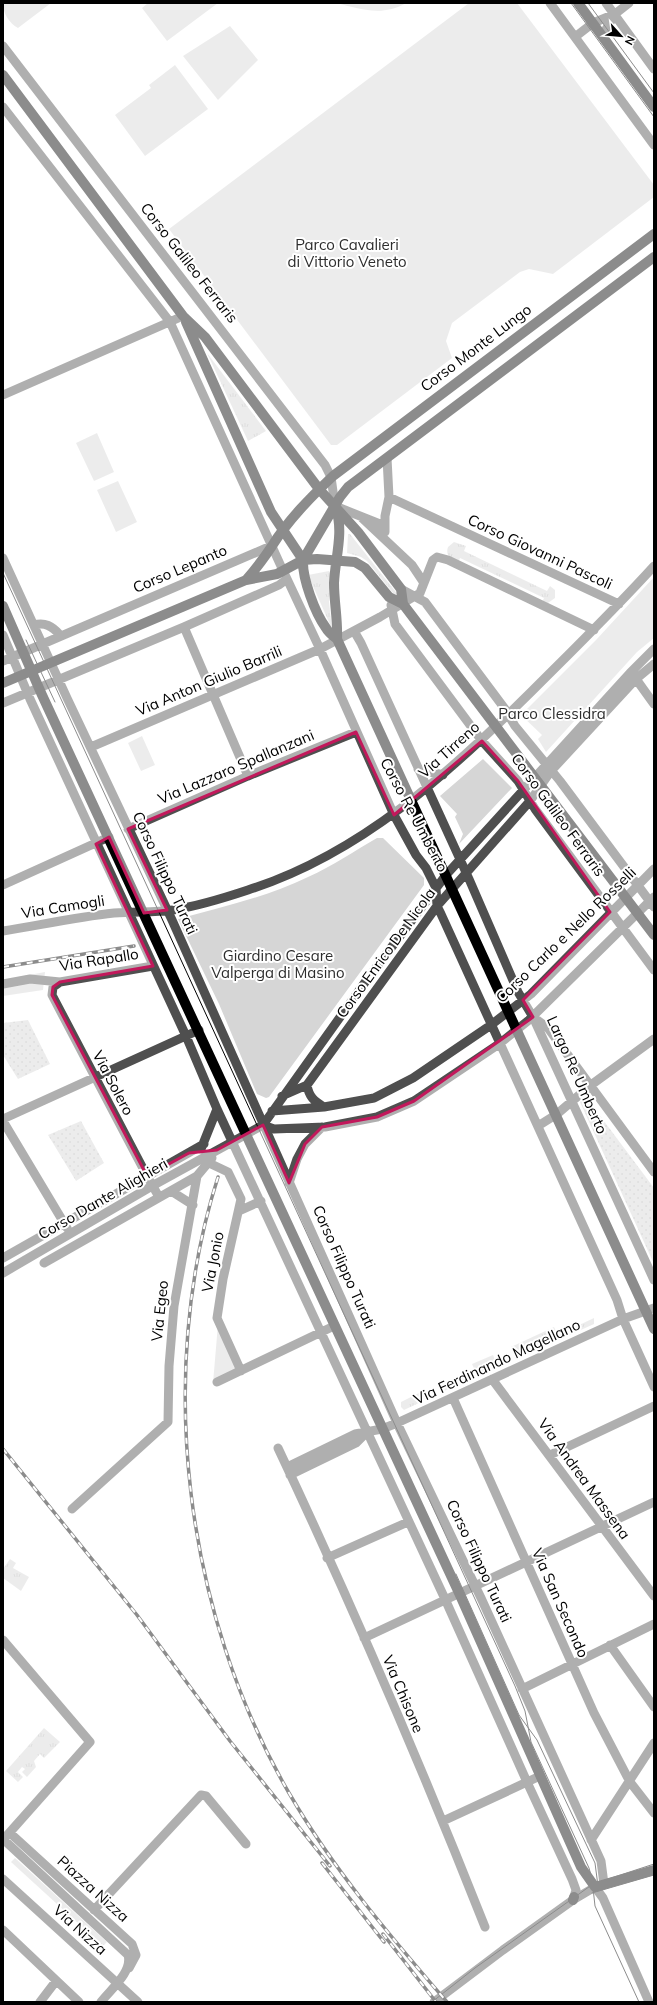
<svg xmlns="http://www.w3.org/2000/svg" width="657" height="2005" font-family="Mulish,sans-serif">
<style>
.grass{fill:url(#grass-tufts)}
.park{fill:#d6d6d6}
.garden{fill:url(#garden-dots)}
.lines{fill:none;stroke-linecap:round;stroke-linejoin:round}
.minor{stroke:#4f4f4f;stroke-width:9}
.major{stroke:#000;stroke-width:10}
.tram{stroke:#000;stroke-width:1}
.rail-casing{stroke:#000;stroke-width:3.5}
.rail{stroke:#fff;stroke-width:2;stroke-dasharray:6;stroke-linecap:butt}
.marked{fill:none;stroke:#c2185b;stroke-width:3;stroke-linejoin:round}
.labels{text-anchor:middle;stroke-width:4;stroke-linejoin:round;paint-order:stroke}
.park-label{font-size:15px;fill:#2d2d2d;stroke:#fff}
.street-label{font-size:15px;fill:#000;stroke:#fff}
</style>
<defs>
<pattern id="grass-tufts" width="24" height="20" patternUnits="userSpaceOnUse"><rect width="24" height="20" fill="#d6d6d6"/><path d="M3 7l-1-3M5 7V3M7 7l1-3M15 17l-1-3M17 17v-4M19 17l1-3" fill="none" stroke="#b6b6b6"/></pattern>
<pattern id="garden-dots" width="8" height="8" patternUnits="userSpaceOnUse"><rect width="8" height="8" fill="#d6d6d6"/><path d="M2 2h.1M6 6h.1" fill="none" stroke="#b6b6b6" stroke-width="1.8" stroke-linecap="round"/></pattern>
</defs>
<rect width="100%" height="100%" fill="#fff"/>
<!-- grass -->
<path class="grass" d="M 207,353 L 266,431 L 248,441 Z
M 348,534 L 350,534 L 399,596 L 397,598 L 367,561 L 361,557 L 347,553 Z
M 454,542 L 466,546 L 464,551 L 547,591 L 550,586 L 555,590 L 555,598 L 548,603 L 542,602 L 544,598 L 460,558 L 458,563 C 451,558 445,556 448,547 Z
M 329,571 L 330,572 L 329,602 L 332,629 L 308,575 Z
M 594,1318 L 594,1324 L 519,1358 L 515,1356 L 511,1347 L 554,1327 L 558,1335 Z
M 493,1355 L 498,1367 L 444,1391 L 442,1390 L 442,1387 L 476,1373 L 472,1364 Z
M 419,1393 L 423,1396 L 423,1401 L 404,1410 L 401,1407 L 401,1402 Z
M 10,1559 L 16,1563 L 13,1568 L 29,1577 L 21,1591 L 3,1578 L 3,1569 Z
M 44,1728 L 60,1742 L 44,1758 L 40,1754 L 34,1761 L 36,1767 L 27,1777 L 22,1772 L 25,1769 L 22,1767 L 18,1772 L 23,1777 L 18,1782 L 6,1771 Z
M 15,1858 L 107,1942 L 103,1946 L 11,1862 Z"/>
<!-- park -->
<path class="park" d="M 3,3 L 51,3 L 18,28 C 9,23 3,13 3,3 Z
M 148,3 L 218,3 L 167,41 L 142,8 Z
M 336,3 L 406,3 C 382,17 361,9 336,3 Z
M 469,3 L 517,3 L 654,185 L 654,197 L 553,274 L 529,269 L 520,272 L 452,323 L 446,341 L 452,358 L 337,445 L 331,445 L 169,229 Z
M 230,26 L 258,60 L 218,100 L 183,56 Z
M 175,65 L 208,109 L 145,156 L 115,115 L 151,88 L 149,85 Z
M 97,433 L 114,472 L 94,481 L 76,443 Z
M 118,481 L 137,522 L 116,532 L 97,490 Z
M 654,577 L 654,638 L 637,652 L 546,752 L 538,739 L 542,735 L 521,715 L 596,640 Z
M 142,736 L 155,765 L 141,771 L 128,743 Z
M 483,759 L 512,788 L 459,844 L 463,834 L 455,817 L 457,814 L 440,796 Z
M 377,838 L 383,838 L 424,878 L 424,885 L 269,1097 L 266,1098 L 257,1094 L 219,1004 L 178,919 C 222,907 267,897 308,877 C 333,866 354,851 377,838 Z
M 45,972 L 43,990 L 3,996 L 3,980 Z
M 218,1324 L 239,1370 L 213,1383 Z"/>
<!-- garden -->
<path class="garden" d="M 28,1020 L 50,1064 L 18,1079 L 3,1055 L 3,1023 Z
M 586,1097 L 654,1188 L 654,1264 L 580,1102 Z
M 81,1121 L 104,1163 L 76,1181 L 48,1135 Z"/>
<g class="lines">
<!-- minor -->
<path class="minor" d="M 550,3 L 654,145
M 606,3 L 654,69
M 602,36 L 615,14
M 575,37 L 593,23 L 615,14 L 629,3
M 3,46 L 325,465 L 331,477 L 335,506 L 385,526
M 3,107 L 170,322 L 280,564 L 319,647 L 394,815 L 416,855 L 426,868 L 436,888 L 437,906 L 441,914 L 617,1300 L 623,1319 L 654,1387
M 3,395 L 183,316
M 389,497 L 619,604
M 362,518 L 412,565 L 424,583
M 385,532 L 385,516 L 389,497 L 387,458
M 3,558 L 67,698 L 172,920 L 397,1423 L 481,1598 L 601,1861 L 604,1884
M 401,589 L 425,602 L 505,709 L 515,726 L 560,781 L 654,907
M 391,605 L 395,624 L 482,741 L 518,781 L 535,809 L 654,970
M 34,625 C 45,622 52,626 60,635
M 184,627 L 248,776
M 354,631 L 361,643 L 469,879 L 518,992 L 533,1017 L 654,1280
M 3,635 L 30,699 L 186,1036 L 217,1109 L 445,1599 L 527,1782 L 572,1879 L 576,1890 L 574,1897
M 3,661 L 271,546
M 636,679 L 654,704
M 3,703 L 184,627 L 279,585 L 287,579
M 91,747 L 320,649 L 380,617 L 420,593 L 433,560 L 437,557 L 448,560 L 594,630
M 418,769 L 443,775
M 128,829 L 248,776 L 356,732
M 3,885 L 109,837
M 3,931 C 40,925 77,917 114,913 C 134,911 153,913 173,910 C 198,906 224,898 248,890 C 361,854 449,773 532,691 C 573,650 615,609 654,566
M 60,982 L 53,987 L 52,995 L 147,1176 L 159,1197
M 3,984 L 30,979 L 60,982 L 153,966
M 533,1017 L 548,1028 L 654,1172
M 307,1085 C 309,1097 314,1101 324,1107
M 282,1096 L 307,1085 L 437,906 L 530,801 L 551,771 L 636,679 L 654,664
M 272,1111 L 324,1107 L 374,1098 L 413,1078 L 491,1025 L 531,994 L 654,869
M 3,1119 L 199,1030
M 3,1121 L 67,1228
M 263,1125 L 274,1129 L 325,1127 L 377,1117 L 414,1101 L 499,1044 L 529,1020 L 654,897
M 538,1126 L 557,1114 L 591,1085 L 654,1039
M 201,1149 L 217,1109
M 209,1163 L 228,1172 L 241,1199 L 223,1279 L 217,1318 L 241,1371
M 289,1183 L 297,1159 L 305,1144 L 322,1127
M 171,1191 L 193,1205
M 239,1211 L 261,1201
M 3,1258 L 204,1144
M 44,1263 L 197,1176 L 212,1158
M 3,1273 L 152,1186 L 263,1125 L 363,985 L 446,875 L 630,673 L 654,649
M 492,1379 L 654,1596
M 217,1382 L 334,1326
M 453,1398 L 594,1713 L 630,1782 L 654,1813
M 278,1448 C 352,1605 421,1765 485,1927
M 550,1455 L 654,1406
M 287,1467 L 355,1434 L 382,1429 L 397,1423 L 623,1319 L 654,1308
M 290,1475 L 356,1443 L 367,1432
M 72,1509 L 168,1422 L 169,1366 L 174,1306 L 197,1176
M 327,1558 L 408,1522
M 364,1638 L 654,1502
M 3,1640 L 90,1742 L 3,1840
M 610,1645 L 654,1707
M 522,1689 L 654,1624
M 443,1821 L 540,1776
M 10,1833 L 132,1944 L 136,1955 L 129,1968
M 4,1840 L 128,1955 C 133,1972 110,1990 101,2002
M 591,1840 L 654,1743
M 3,1879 L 138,2002
M 94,1910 L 201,1795 L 206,1796 L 246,1844
M 3,1930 L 79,2002
M 40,2002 L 56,1981
M 434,2002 L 503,1950 L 573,1900 L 595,1887 L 603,1898 L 649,2002"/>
<!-- major -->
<path class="major" d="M 578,3 L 654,107
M 3,75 L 183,316 L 205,337 L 319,489 L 358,532 L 401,589 L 403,604
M 654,257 L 348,487 L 340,497 L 303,560 C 302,578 315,613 326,628 C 328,632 333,636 337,639 L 654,1329
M 186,322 L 271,512 L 303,560
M 336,509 C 344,532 335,559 334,583 C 334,602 338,620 337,639
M 246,580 C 256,569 264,558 272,546 C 288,520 311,497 333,476 L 654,234
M 3,606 L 42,695 L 459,1593 L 581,1867 L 595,1887 L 654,1870
M 3,683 L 246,580 L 277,574 L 303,560 L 317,559 L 355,562 L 365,568 L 389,597 L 403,604 L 654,935
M 573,1900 L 574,1897"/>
<!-- tram -->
<path class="tram" d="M 571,3 L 654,117
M 588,3 L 654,93
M 3,573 L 515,1686 L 525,1711 L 531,1742 L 589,1868 L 592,1879 L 595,1906 L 639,2002
M 26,640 L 55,702
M 456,1574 L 519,1715 L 537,1740 L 595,1863 L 598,1886
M 592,1893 L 654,1875
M 432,2002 L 475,1968 L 593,1884 L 654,1864"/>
<defs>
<path id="rail" d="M 3,967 L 134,946
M 218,1177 C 155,1375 185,1614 289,1793 C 333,1869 390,1936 447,2002
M 3,1449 L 137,1615 L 230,1741 L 330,1866
M 322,1863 L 384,1942
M 383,1934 L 436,2002"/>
</defs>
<!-- rail casing -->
<use href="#rail" class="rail-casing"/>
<!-- rail -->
<use href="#rail" class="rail"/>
</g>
<!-- marked area -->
<path d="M0 0H657V2005H0ZM 356,732 L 394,815 L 482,741 L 518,781 L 610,912 L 523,1000 L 533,1017 L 529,1020 L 414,1101 L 377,1117 L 322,1127 L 305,1144 L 289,1183 L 263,1125 L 217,1150 L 189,1153 L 147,1176 L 52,995 L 53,987 L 60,982 L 153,966 L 96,844 L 109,837 L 144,913 L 167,910 L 128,829 Z" fill="#fff" fill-opacity=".55" fill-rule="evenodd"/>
<path class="marked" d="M 356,732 L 394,815 L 482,741 L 518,781 L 610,912 L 523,1000 L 533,1017 L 529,1020 L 414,1101 L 377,1117 L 322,1127 L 305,1144 L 289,1183 L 263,1125 L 217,1150 L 189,1153 L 147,1176 L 52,995 L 53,987 L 60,982 L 153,966 L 96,844 L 109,837 L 144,913 L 167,910 L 128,829 Z"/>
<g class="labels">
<!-- park labels -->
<g class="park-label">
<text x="347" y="250">Parco Cavalieri<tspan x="347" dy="17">di Vittorio Veneto</tspan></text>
<text x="552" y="719">Parco Clessidra</text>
<text x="278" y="961">Giardino Cesare<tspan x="278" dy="17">Valperga di Masino</tspan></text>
</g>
<!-- street labels -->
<g class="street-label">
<text transform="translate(189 263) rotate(52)" y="5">Corso Galileo Ferraris</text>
<text transform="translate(476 348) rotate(-37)" y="5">Corso Monte Lungo</text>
<text transform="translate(540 552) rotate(25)" y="5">Corso Giovanni Pascoli</text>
<text transform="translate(180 569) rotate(-23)" y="5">Corso Lepanto</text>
<text transform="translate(209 681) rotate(-23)" y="5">Via Anton Giulio Barrili</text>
<text transform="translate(449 750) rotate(-42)" y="5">Via Tirreno</text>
<text transform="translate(236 767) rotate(-23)" y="5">Via Lazzaro Spallanzani</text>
<text transform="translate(414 815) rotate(62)" y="5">Corso Re Umberto</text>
<text transform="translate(558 815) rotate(54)" y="5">Corso Galileo Ferraris</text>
<text transform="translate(165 873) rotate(65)" y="5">Corso Filippo Turati</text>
<text transform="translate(63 907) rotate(-9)" y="5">Via Camogli</text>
<text transform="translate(566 935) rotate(-44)" y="5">Corso Carlo e Nello Rosselli</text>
<text transform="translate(386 953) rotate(-54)" y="5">Corso Enrico De Nicola</text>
<text transform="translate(99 960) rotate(-9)" y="5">Via Rapallo</text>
<text transform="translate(577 1075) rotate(66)" y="5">Largo Re Umberto</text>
<text transform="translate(113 1083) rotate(62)" y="5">Via Solero</text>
<text transform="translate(103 1199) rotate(-30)" y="5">Corso Dante Alighieri</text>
<text transform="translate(213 1262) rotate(-79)" y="5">Via Jonio</text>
<text transform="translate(344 1267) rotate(66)" y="5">Corso Filippo Turati</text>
<text transform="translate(160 1311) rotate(-84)" y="5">Via Egeo</text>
<text transform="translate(497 1362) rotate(-25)" y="5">Via Ferdinando Magellano</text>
<text transform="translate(584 1479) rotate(54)" y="5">Via Andrea Massena</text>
<text transform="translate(479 1561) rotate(65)" y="5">Corso Filippo Turati</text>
<text transform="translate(560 1603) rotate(66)" y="5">Via San Secondo</text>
<text transform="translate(403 1694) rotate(67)" y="5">Via Chisone</text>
<text transform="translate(93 1889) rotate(42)" y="5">Piazza Nizza</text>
<text transform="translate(80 1930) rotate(42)" y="5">Via Nizza</text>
</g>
</g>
<!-- border -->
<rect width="657" height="2005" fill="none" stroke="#000000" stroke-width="8"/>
<!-- north arrow -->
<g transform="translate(621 36) rotate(117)" stroke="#ffffff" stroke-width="3" paint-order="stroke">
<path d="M0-3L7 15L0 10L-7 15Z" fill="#000000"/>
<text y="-6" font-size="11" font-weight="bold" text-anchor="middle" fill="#000000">N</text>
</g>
</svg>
